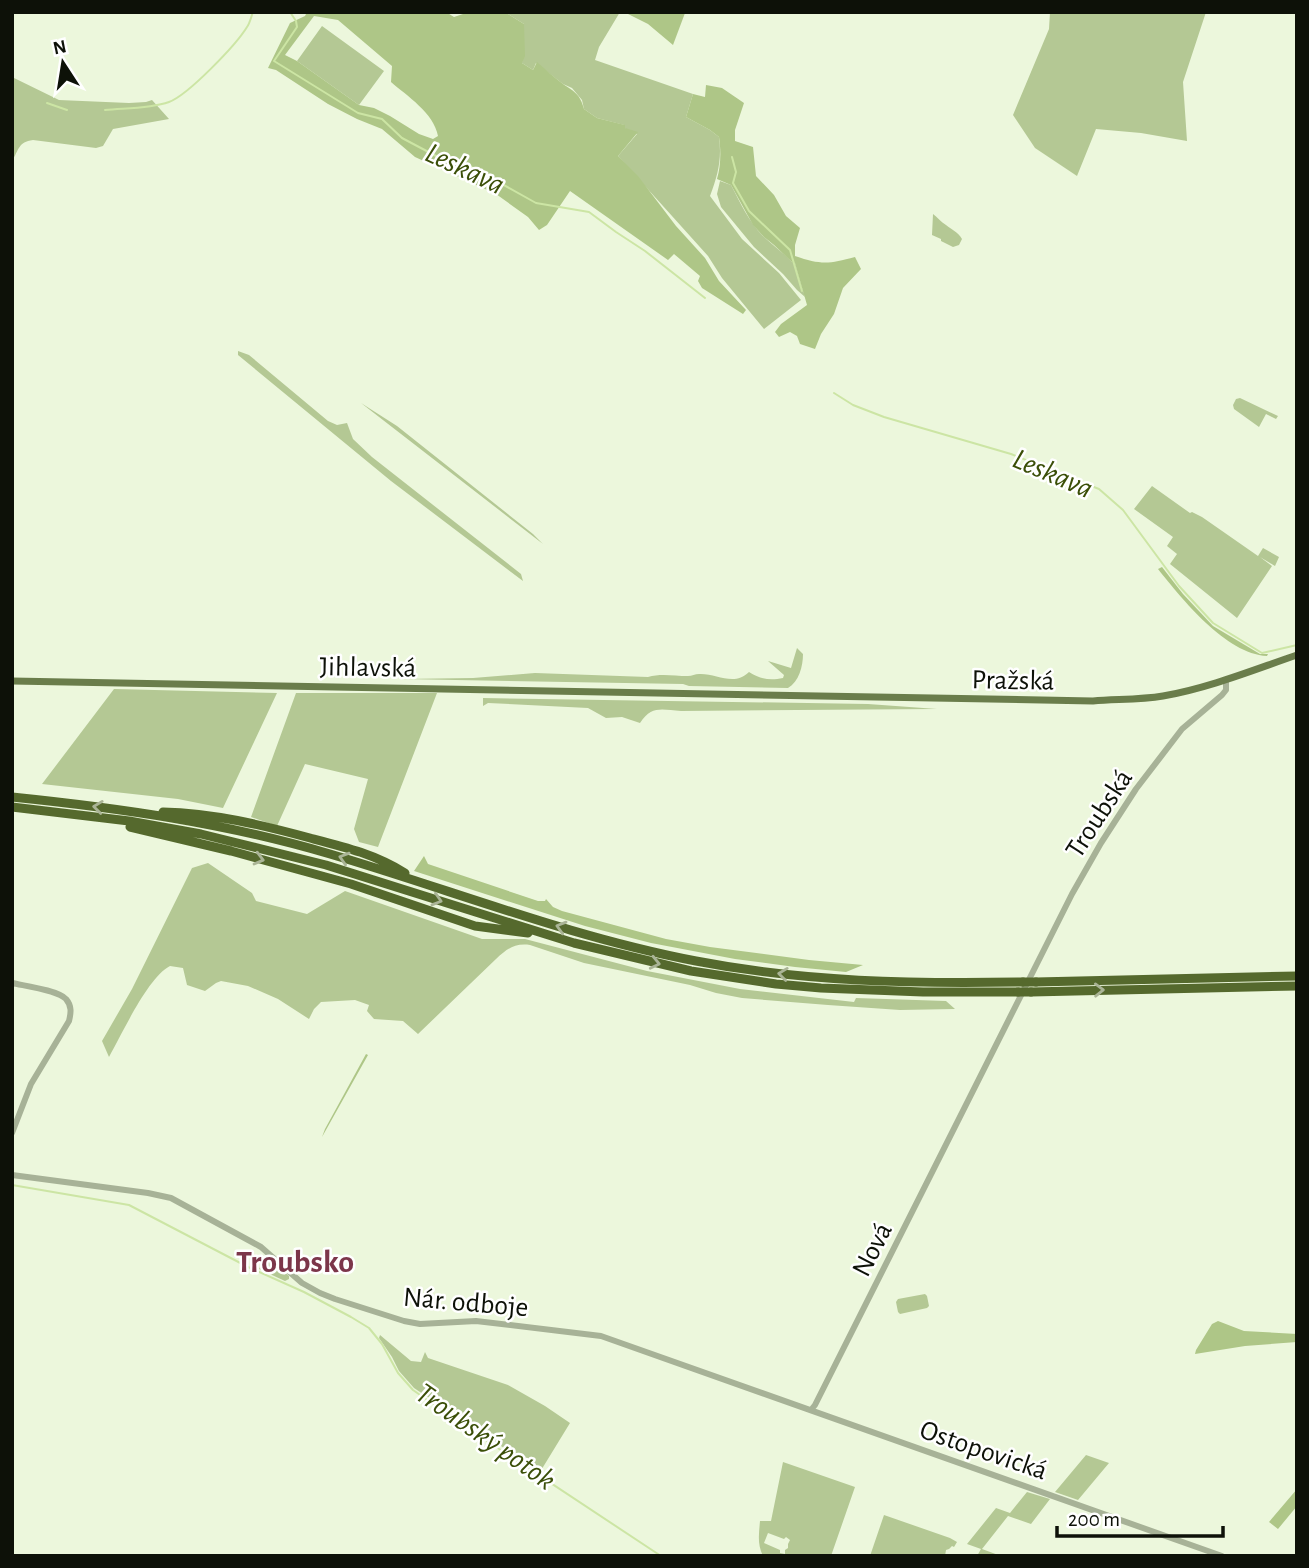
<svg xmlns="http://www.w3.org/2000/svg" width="1309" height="1568" font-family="'Alegreya Sans',sans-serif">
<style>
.green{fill:#b4c894;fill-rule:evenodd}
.forest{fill:#aec687;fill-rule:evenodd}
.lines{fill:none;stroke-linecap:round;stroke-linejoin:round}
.stream{stroke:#cce5a4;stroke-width:2}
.minor{stroke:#a7b297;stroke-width:6}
.major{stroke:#6a7d4b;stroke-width:7}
.highway{stroke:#55692d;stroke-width:9}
.highway-bridge{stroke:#55692d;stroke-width:9}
.oneway{stroke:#aab496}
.labels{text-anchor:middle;stroke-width:5;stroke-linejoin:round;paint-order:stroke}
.street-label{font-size:28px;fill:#0d1108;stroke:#fff}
.water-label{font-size:30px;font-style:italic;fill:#3b4f08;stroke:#fff}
.quarter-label{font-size:32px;font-weight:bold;fill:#7c364a;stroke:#fff}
</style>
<rect width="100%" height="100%" fill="#ecf7dc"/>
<!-- green -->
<path class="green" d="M 505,12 L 620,12 L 599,47 L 595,60 L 693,94 L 686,117 L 710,130 L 719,137 C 722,159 718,175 710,196 L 742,239 L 779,273 L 801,300 L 764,329 L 722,278 L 708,256 L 618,156 L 637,134 L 624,128 L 624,125 L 597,118 L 584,109 L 582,100 L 572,88 L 563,84 L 536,63 L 533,70 L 522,63 L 524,24 Z
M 1050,12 L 1206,12 L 1183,82 L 1187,141 L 1141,133 L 1096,129 L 1077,176 L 1035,148 L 1013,115 L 1049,29 Z
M 322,26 L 384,71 L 359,105 L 297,61 Z
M 12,77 L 59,100 L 129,103 L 146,102 L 152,100 L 169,119 L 113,129 L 103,146 L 96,148 L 33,140 C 18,142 19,150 12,161 Z
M 720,181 L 731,185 C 740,202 749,222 763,236 C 772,245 783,252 792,262 L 795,262 L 805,297 L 797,290 L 783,274 L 754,247 L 721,207 L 717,194 Z
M 933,214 C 937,217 941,222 946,225 C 952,230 958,232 962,239 L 959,245 L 953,247 L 941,241 L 941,239 L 932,235 Z
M 238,351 L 249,355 L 328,421 L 337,425 L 347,423 L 353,439 L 372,457 L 521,574 L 523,581 L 391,481 L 238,355 Z
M 1240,398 L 1278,416 L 1276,419 L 1266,414 L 1259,427 L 1234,409 L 1233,405 L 1236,399 Z
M 361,403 L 397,426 L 533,534 L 543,544 Z
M 1152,486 L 1190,513 L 1192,512 L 1202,517 L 1258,556 L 1263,548 L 1279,557 L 1275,566 L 1260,557 L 1272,566 L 1237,618 L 1170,564 L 1177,554 L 1167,546 L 1173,537 L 1134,509 Z
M 797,648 L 803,654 C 803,666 799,682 788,688 L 689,686 L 683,684 L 401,679 L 473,678 L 535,673 L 648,677 C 661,673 674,676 688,676 C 692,676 695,674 699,674 C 716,673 734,687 749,672 C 760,679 770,681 783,678 L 784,675 L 768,661 L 791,668 Z
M 114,689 L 277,693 L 223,808 L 178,799 L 42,784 Z
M 296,693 L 437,693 L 378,847 L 359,842 L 354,829 L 368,779 L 305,764 L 277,826 L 251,817 Z
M 483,698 L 868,704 L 937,709 L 681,711 C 662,710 652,705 640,723 L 622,717 L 606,718 L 588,708 L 488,703 L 483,706 Z
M 208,863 L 252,893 L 256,901 L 307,914 L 345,891 L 482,939 L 525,939 L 647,971 L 740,989 L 854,1002 L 856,998 L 946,1001 L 955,1009 L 900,1010 L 828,1005 L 742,998 L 716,993 L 690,985 L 584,963 L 530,945 C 514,943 507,949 496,959 L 418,1034 L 403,1021 L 374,1019 L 367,1011 L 369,1005 L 355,1000 L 321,1002 L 314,1009 L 309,1019 L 278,999 L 248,986 L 221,981 L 216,983 L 205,991 L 187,985 L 183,968 L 170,966 C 148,977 122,1034 109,1057 L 102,1041 L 132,989 L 192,868 Z
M 266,1256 L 289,1276 L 289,1279 L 285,1281 L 259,1269 Z
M 925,1294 L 927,1296 L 929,1306 L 927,1308 L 900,1314 L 898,1312 L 896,1302 L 898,1299 Z
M 380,1335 L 411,1361 L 421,1362 L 425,1352 L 428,1358 L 508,1385 L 545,1406 L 570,1423 L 540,1472 L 414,1388 L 399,1371 L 392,1357 L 379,1338 Z
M 1086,1455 L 1109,1463 L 1078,1500 L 1055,1492 Z
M 783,1462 L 855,1487 L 831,1556 L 763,1556 C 757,1544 759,1533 760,1521 L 771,1521 ZM 768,1533 L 784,1539 L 786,1537 L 790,1540 L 788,1544 L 788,1548 L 785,1550 L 785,1554 L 780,1553 L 780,1550 L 764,1543 Z
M 1027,1492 L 1050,1499 L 1031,1524 L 1008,1516 L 982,1549 L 1001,1556 L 977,1556 L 981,1549 L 967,1544 L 996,1508 L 1010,1513 Z
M 884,1515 L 950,1538 L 957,1542 L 954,1547 L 952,1546 L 949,1549 L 946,1550 L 945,1556 L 870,1556 Z"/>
<!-- forest -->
<path class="forest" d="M 307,12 L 446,12 L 454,17 L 469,12 L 505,12 L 524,24 L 525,56 L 522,63 L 533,70 L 537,62 C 545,69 555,78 563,84 C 575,92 580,94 584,109 L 597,118 L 625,125 L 625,128 L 638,132 L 618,156 L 638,176 L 676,226 L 705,258 L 719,281 L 746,310 L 743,314 L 702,288 L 698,281 L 700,276 L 674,254 L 668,260 L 570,191 L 547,225 L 539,230 L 528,217 L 496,194 L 415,157 L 382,129 L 357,119 L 328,104 L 276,70 L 268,68 L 290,23 L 305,16 ZM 314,16 L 338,20 L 392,66 L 391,82 C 407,96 434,113 438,136 L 433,139 L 419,134 L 390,116 L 374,108 L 359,105 L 297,61 L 285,55 Z
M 624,12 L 684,12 L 685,13 L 673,45 L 648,24 Z
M 706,85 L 722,88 L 744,103 L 735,130 L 735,141 L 753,147 L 756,176 L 774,195 L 786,216 L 800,228 L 795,245 L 795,256 C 821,265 829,264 855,257 L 861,269 L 843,288 L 834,314 L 821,334 L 815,349 L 800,344 L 797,336 L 790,332 L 779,337 L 775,332 L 781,324 L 807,305 L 795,263 L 792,262 L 774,245 L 764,237 L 753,225 L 731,185 L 717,179 C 721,166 721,150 719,137 L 710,130 L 686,117 L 693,94 L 705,97 Z
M 1162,567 L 1183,594 L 1213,626 L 1260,654 L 1268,654 L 1267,656 C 1226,654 1182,599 1158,569 Z
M 424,856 L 428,864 L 538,901 L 545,901 L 546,899 L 553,907 L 562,911 L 666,939 L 710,947 L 809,960 L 863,965 L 846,972 L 795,967 L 735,959 L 651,943 L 585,926 L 414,871 Z
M 366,1054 L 368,1055 L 322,1137 L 325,1129 Z
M 1218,1321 L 1244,1331 L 1297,1334 L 1297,1342 L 1245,1346 L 1195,1354 L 1196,1350 L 1212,1324 Z
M 1297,1489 L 1297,1506 L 1278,1529 L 1269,1522 Z"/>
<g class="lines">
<!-- stream -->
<path class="stream" d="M 290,12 L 296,21 L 297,27 L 274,61 L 358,113 L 382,119 L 402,138 L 436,156 L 466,164 L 536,203 L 589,212 L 616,232 L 645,251 L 705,298
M 47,103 L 67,110
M 105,110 C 125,108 149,109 169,102 C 188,95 236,45 247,27 C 250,23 251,17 253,12
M 732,157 L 736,172 L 733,183 L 749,211 L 790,250 L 802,291
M 834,393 L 853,405 L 884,417 L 1011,454 L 1099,489 L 1123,510 L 1179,586 L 1213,623 L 1262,653 L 1297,645
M 12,1185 L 129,1205 L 248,1267 L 304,1292 L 351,1317 L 369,1328 L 382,1344 L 398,1373 L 413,1390 L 460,1423 L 661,1556"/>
<!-- minor -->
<path class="minor" d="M 12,983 C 25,986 57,990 66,999 C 72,1006 71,1013 69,1021 L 31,1084 L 12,1133
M 12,1175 L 148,1193 L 171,1198 L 261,1247 L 302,1283 L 320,1293 L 335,1299 L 404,1321 L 420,1324 L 476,1321 L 601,1336 L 1222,1556
M 811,1410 L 815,1405 L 1072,894 L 1101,843 L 1136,789 L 1182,729 L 1222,695 L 1226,690 L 1226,680"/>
<!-- major -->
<path class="major" d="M 12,681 L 1093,701 C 1116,699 1139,700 1163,696 C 1209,688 1253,670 1297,655"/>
<!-- highway -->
<path class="highway" d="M 12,797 C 119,808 226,823 330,854 C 452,890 570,937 696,961 C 804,982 913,984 1023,982
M 12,807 L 129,821 L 201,834 L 326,865 L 574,943 L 691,971 L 776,984 L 821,988 L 923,992 L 1018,992
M 163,812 C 213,813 262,825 310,838 C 345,847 374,854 405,873
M 130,827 L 231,851 L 351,884 L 475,926 L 528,933
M 1036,982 L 1297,976
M 1031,992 L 1297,986"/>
<!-- highway-bridge -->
<path class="highway-bridge" d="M 1023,982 L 1036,982
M 1018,992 L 1031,992"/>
</g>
<!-- one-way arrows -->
<defs><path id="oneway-chevron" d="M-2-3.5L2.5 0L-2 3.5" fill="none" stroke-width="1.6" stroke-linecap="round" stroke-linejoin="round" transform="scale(1.75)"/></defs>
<g class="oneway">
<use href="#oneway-chevron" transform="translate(98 807) rotate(-173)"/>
<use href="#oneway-chevron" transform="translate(344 858) rotate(-163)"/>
<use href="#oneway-chevron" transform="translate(259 859) rotate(15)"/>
<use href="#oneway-chevron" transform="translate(437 900) rotate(17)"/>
<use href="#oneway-chevron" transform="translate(561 927) rotate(-164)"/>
<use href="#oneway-chevron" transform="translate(655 963) rotate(13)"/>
<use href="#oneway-chevron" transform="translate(783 974) rotate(-173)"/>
<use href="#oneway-chevron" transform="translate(1099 990) rotate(-1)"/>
</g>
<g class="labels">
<!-- street labels -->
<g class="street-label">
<text transform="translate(368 666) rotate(1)" y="10">Jihlavská</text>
<text transform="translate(1013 679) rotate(1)" y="10">Pražská</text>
<text transform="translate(1098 813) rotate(-57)" y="10">Troubská</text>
<text transform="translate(871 1249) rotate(-63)" y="10">Nová</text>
<text transform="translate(466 1301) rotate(5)" y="10">Nár. odboje</text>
<text transform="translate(984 1449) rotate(19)" y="10">Ostopovická</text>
</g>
<!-- water labels -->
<g class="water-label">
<text transform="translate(465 168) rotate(25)" y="10">Leskava</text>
<text transform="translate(1053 473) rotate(23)" y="10">Leskava</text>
<text transform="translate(486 1436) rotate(35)" y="10">Troubský potok</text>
</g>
<!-- quarter labels -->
<g class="quarter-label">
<text x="295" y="1272">Troubsko</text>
</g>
</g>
<!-- border -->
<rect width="1309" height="1568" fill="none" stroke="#0d1108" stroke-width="28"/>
<!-- north arrow -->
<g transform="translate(63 63) rotate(348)" stroke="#ffffff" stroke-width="5" paint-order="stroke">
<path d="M0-5L12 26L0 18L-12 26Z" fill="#0d1108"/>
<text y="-10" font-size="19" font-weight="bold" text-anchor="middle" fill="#0d1108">N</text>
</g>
<!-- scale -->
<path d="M1057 1526v10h166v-10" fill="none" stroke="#0d1108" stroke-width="3.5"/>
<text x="1068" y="1526" font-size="21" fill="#0d1108" stroke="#ffffff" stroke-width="5" paint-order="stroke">200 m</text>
</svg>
